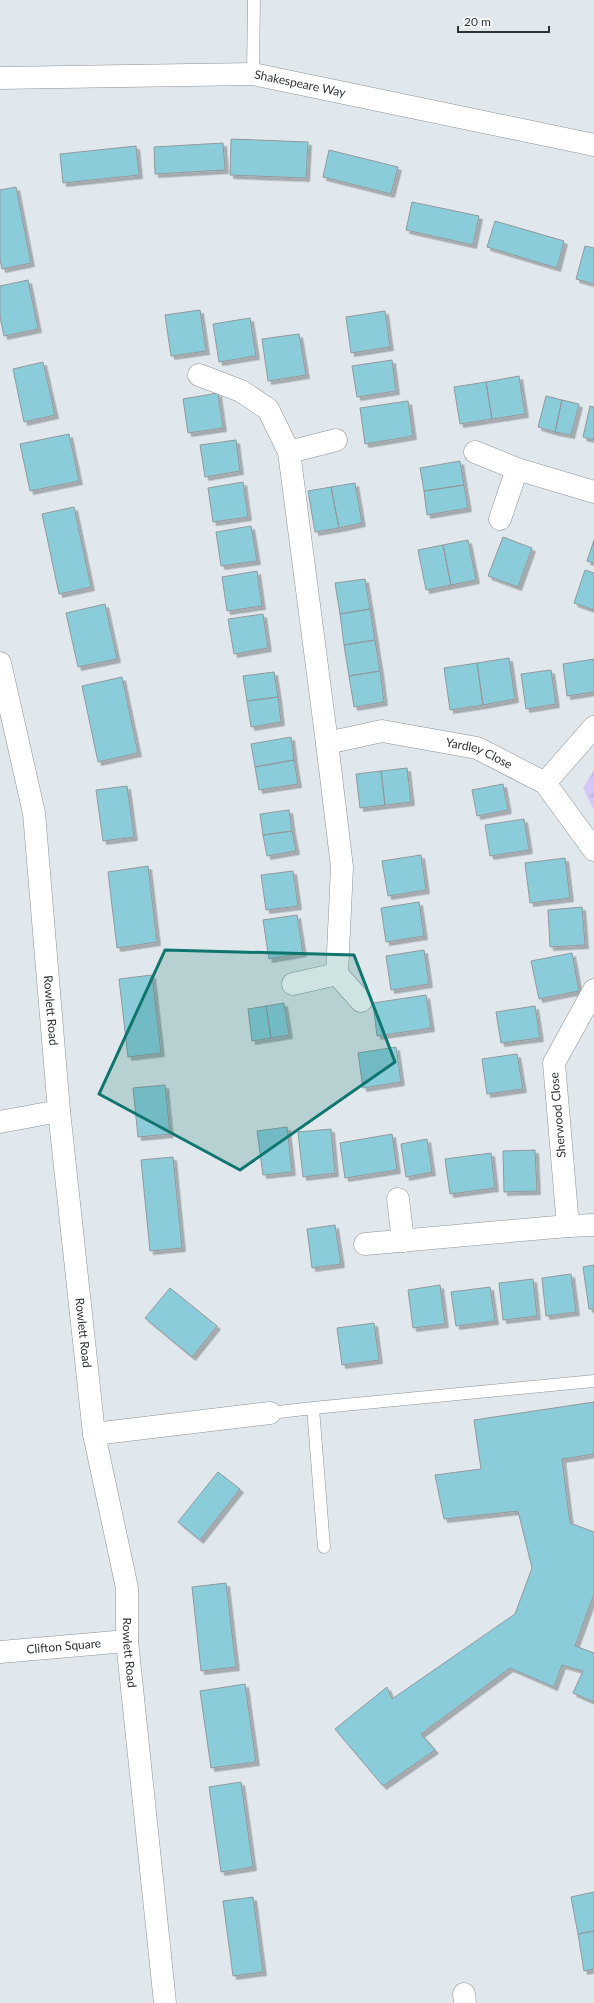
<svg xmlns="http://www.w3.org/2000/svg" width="594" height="2003" font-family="Lato,sans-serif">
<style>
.grass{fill:url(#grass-tufts)}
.building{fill:#8bccdb;stroke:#91999b;filter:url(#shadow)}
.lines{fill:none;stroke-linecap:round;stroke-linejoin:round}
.service-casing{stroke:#8d9398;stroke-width:13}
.minor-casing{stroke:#8d9398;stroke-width:23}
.service{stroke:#fff;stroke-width:12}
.minor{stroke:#fff;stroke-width:22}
.marked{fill:#0f766e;fill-opacity:0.2;stroke:#0f766e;stroke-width:3;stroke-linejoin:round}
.labels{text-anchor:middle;stroke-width:3.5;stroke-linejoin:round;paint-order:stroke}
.street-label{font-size:12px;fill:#2f3234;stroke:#fff}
</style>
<defs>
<pattern id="grass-tufts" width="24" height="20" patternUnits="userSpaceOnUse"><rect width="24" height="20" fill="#d3c8f5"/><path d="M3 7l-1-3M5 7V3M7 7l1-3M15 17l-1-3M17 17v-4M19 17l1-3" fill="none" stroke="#b5acd3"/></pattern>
<filter id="shadow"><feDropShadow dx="3.5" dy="3.5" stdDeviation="0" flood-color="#0004"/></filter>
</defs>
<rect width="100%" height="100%" fill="#e1e8ed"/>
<!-- grass -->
<path class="grass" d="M 594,770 L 594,810 L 583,788 Z"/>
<!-- building -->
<path class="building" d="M 231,139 L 308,142 L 306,178 L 230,175 Z
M 223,143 L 225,170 L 155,174 L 154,147 Z
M 136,146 L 139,175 L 63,183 L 60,154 Z
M 329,150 L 398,167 L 391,194 L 323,177 Z
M 16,187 L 31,263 L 2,269 L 0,259 L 0,190 Z
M 412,202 L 479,216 L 473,245 L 406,230 Z
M 495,221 L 564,241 L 557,268 L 487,247 Z
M 585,246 L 594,248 L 594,284 L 576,279 Z
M 28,280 L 38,329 L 4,336 L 0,317 L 0,286 Z
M 200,310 L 206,351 L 171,356 L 165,315 Z
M 385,311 L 390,347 L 351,353 L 346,317 Z
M 250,318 L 256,356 L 219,362 L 213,324 Z
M 299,334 L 306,375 L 268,381 L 262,339 Z
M 392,360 L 396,391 L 357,397 L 352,366 Z
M 43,362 L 55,415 L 24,422 L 13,369 Z
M 519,376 L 525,414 L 492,419 L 486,382 Z
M 486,382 L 492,419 L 460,424 L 454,387 Z
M 218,393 L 223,428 L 188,433 L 183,399 Z
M 546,396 L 562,400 L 555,432 L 538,427 Z
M 562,400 L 579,404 L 571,435 L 555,432 Z
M 408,401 L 413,436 L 365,444 L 360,408 Z
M 590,406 L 594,407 L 594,440 L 583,437 Z
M 69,434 L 79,481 L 30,491 L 20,444 Z
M 236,440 L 240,471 L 205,477 L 200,445 Z
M 460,461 L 464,485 L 424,491 L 420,468 Z
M 243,482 L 248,517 L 213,522 L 208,488 Z
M 355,483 L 362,523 L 339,528 L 331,487 Z
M 464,485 L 468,508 L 427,515 L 424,491 Z
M 331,487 L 339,528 L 315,532 L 308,491 Z
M 74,507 L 91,587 L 59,594 L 42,514 Z
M 251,526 L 257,561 L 221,566 L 216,532 Z
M 503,537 L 532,548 L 518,587 L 488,576 Z
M 468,540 L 476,580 L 451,585 L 443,545 Z
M 594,540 L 594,563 L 587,561 Z
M 443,545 L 451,585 L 426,590 L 418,550 Z
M 585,570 L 594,573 L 594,610 L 574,603 Z
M 257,571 L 262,606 L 227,611 L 222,577 Z
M 365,579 L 370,609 L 340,614 L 335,583 Z
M 105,604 L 117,659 L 78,667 L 66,613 Z
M 370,609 L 375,640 L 344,645 L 340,614 Z
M 263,614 L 268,648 L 234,654 L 228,619 Z
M 375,640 L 380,671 L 349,676 L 344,645 Z
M 509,658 L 515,699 L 483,705 L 477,663 Z
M 594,659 L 594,692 L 567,696 L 563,664 Z
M 477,663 L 483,705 L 450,710 L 444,668 Z
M 551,670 L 556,704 L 526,709 L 521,674 Z
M 380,671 L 384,702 L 354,707 L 349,676 Z
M 274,672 L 278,697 L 247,701 L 243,676 Z
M 122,677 L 138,753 L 98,762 L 82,686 Z
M 278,697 L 281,722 L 251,727 L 247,701 Z
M 291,737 L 294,760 L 255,767 L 251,744 Z
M 294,760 L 298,784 L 259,790 L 255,767 Z
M 407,768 L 411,802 L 385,805 L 381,771 Z
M 381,771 L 385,805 L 360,808 L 356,774 Z
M 503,784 L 508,810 L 477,816 L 472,790 Z
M 127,786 L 134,837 L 103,841 L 96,790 Z
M 289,810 L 292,831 L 263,835 L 260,814 Z
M 524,819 L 529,850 L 490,856 L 485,825 Z
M 292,831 L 296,851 L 267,856 L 263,835 Z
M 421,855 L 426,890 L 388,896 L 382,861 Z
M 565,858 L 570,898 L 530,903 L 525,863 Z
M 148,866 L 157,942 L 117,948 L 108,872 Z
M 293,871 L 298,906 L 266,910 L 261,875 Z
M 419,902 L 424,936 L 386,942 L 381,908 Z
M 582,907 L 585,945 L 550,947 L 548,910 Z
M 297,915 L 303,953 L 269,959 L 263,920 Z
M 424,950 L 429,984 L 391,990 L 386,956 Z
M 572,953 L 579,991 L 539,999 L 531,961 Z
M 152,975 L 161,1053 L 128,1057 L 119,979 Z
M 426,995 L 431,1028 L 377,1036 L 373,1003 Z
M 284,1003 L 289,1035 L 271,1038 L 266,1006 Z
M 266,1006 L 271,1038 L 252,1041 L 248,1009 Z
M 535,1006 L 540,1038 L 501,1043 L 496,1012 Z
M 396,1047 L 401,1082 L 363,1088 L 358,1053 Z
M 517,1054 L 523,1089 L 487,1094 L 482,1059 Z
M 165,1085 L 170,1134 L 138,1137 L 133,1088 Z
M 287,1127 L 292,1172 L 263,1175 L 257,1131 Z
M 331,1129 L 335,1173 L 303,1177 L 298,1132 Z
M 392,1134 L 397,1170 L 345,1178 L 340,1143 Z
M 427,1139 L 432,1172 L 406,1177 L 401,1144 Z
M 535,1150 L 537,1191 L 504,1192 L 503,1151 Z
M 491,1153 L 495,1188 L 450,1194 L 445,1159 Z
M 173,1157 L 182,1248 L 150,1251 L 141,1160 Z
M 335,1225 L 341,1264 L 312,1268 L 307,1229 Z
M 594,1265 L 594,1309 L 589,1309 L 583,1267 Z
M 571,1274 L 576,1312 L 546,1316 L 542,1278 Z
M 533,1279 L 537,1316 L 503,1320 L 499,1283 Z
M 440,1285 L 445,1324 L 413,1328 L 408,1290 Z
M 490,1287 L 495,1321 L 456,1326 L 451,1292 Z
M 170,1288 L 217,1326 L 192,1357 L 145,1318 Z
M 374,1323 L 379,1360 L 342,1365 L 337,1328 Z
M 594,1402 L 594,1454 L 562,1459 L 570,1523 L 594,1532 L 594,1594 L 575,1646 L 594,1653 L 594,1702 L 573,1693 L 583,1671 L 562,1665 L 554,1687 L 510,1668 L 421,1734 L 435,1750 L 383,1786 L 335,1729 L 387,1687 L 392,1699 L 515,1614 L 532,1568 L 518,1511 L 444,1519 L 435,1475 L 481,1469 L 474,1420 Z
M 218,1472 L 240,1489 L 200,1540 L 178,1522 Z
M 226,1583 L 236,1667 L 201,1671 L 192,1587 Z
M 245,1684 L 256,1762 L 211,1768 L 200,1691 Z
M 241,1782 L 253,1867 L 221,1872 L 209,1787 Z
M 594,1892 L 594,1931 L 578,1934 L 571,1897 Z
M 253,1897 L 263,1972 L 233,1976 L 223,1901 Z
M 594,1931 L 594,1969 L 584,1971 L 578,1934 Z"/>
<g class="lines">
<defs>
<path id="service" d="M 253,74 L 254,0
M 313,1408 L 594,1381
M 270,1413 L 313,1408 L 324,1547"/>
<g id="minor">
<path id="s1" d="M 0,78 L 253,74 L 594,145"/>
<path id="s2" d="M 199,375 L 241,391 L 268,409 L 289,452 L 327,743 L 382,731 L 477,748 L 545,783 L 594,850"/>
<path d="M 289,452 L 336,440"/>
<path d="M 475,452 L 517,469 L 594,492"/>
<path d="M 500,519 L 517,469"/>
<path id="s3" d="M 0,663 L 34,813 L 59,1111 L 94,1434 L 127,1588 L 127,1641 L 165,2003"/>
<path d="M 327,743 L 342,867 L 337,974 L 361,1001"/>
<path d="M 545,783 L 594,727"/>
<path d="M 293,984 L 337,974"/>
<path d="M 0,1122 L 59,1111"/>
<path d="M 398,1199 L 403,1241"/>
<path d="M 568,1226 L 594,1225"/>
<path d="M 365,1244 L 568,1226 L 554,1063 L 594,990"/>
<path d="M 94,1434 L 270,1413"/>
<path id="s4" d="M 0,1652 L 127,1641"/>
<path d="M 464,1994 L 465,2003"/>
</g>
</defs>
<!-- service casing -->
<use href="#service" class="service-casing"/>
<!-- minor casing -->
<use href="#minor" class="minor-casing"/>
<!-- service -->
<use href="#service" class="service"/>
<!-- minor -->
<use href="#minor" class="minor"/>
</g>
<!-- marked area -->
<path class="marked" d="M 165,950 L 354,955 L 395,1062 L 240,1170 L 99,1094 Z"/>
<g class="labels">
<!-- street labels -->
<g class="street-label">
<text dy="4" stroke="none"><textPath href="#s1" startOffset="301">Shakespeare Way</textPath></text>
<text dy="4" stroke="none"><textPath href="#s2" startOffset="575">Yardley Close</textPath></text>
<text dy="4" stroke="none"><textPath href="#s3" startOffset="352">Rowlett Road</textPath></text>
<text transform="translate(558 1115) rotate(-95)" y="4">Sherwood Close</text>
<text dy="4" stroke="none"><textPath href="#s3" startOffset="676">Rowlett Road</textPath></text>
<text dy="4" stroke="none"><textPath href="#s4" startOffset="64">Clifton Square</textPath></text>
<text dy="4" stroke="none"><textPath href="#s3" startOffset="1000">Rowlett Road</textPath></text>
</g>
</g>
<!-- scale -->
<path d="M458 26v6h91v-6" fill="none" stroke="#2f3234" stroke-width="2"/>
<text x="464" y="26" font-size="12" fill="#2f3234" stroke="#ffffff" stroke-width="3" paint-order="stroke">20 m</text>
</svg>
